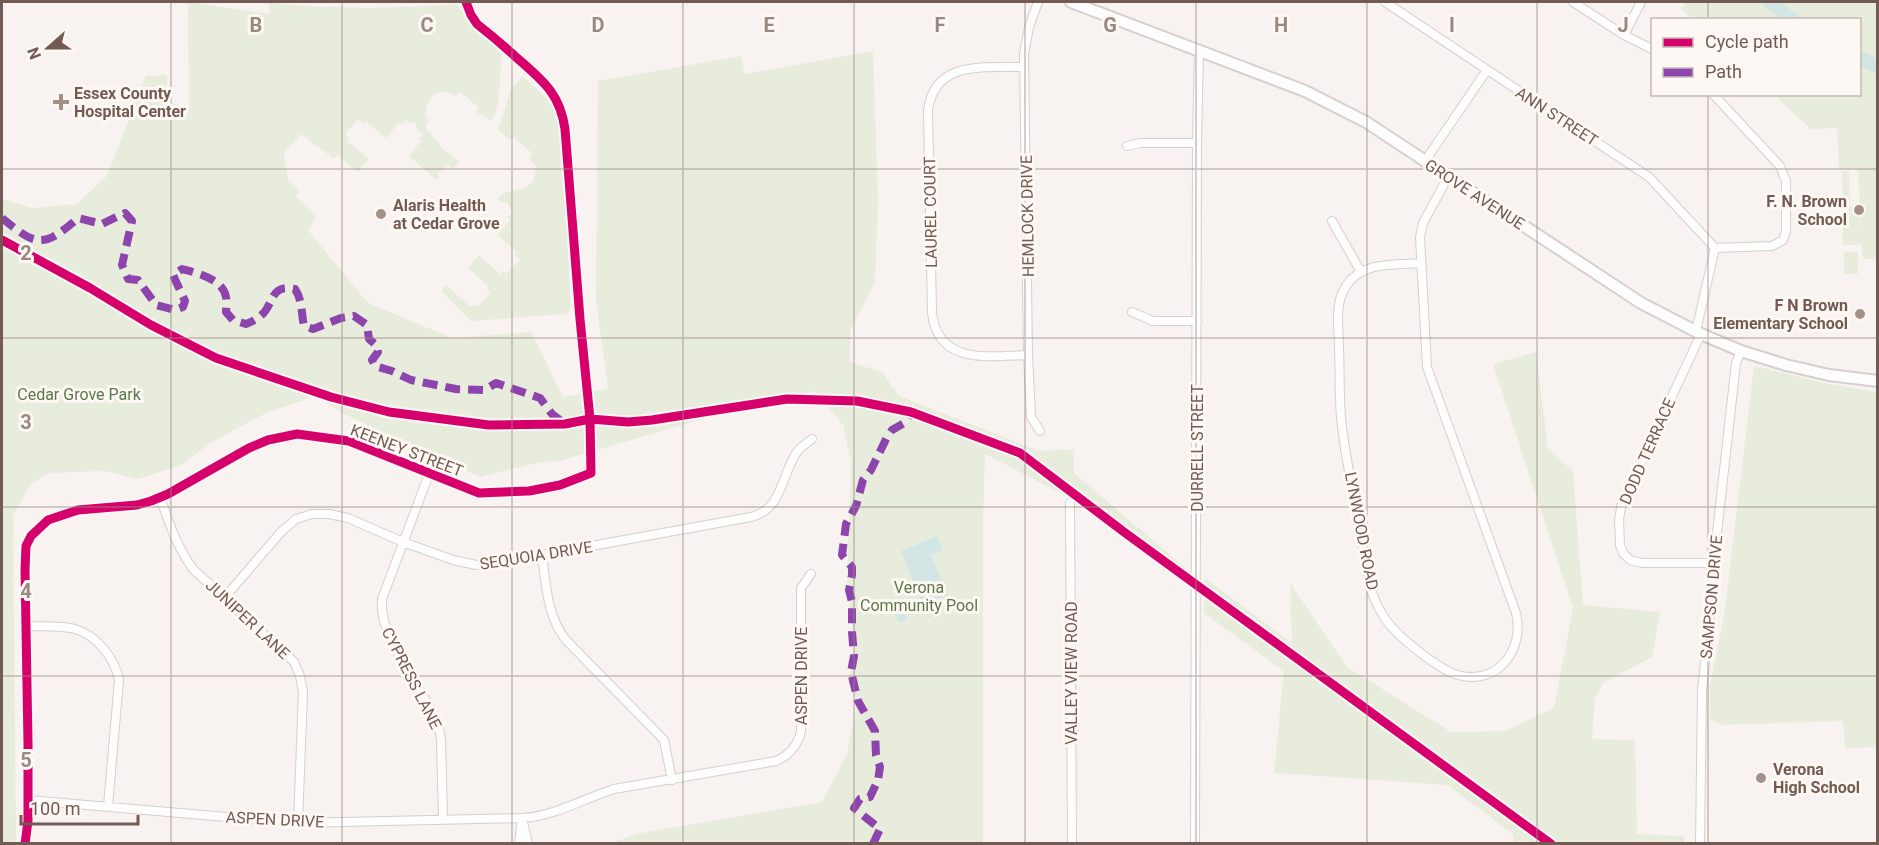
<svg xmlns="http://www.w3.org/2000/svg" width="1879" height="845" font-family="Roboto,sans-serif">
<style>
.green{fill:#e8ecdc}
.water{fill:#d3e6e6}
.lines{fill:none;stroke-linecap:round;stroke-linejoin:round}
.river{stroke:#d3e6e6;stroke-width:14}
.street-casing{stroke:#d6cfcc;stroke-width:10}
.secondary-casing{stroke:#d7d0cc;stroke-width:14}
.street{stroke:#fefdfd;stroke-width:8}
.secondary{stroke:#fefdfd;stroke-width:10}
.quiet{stroke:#8e44ad;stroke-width:8;stroke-dasharray:15 8;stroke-linecap:butt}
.cycleway-casing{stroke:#fdf8f3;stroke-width:13}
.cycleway{stroke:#d6006c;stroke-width:9}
.grid{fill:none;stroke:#9b8881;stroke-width:1.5;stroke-opacity:0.55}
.poi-dot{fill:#a29089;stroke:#fdf8f3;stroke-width:2}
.labels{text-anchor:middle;stroke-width:6;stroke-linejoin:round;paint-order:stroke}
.poi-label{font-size:16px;font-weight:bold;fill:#735a52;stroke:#fdf8f3;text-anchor:start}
.street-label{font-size:16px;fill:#735a52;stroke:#fdf8f3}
.park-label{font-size:16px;fill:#5e784b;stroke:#fdf8f3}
.grid-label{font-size:20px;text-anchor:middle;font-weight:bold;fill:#9b8881;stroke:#fdf8f3;stroke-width:6;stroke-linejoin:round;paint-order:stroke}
</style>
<rect width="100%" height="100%" fill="#f8f3f0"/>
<!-- green -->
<path class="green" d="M 188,2 L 269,14 L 269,3 C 332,9 394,9 457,4 C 470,24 487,37 502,55 L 498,104 L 494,118 L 489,120 L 476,112 L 478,107 L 460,91 L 456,96 C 437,85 428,96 425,115 L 429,122 L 425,127 L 442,148 L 460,162 L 453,169 L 447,164 L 438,174 L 439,176 L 436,180 L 409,156 L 421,141 L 418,138 L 422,135 L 418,131 L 415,123 L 410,123 L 406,120 L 401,125 L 399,123 L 386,138 L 366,122 L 364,124 L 358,119 L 345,134 L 349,138 L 347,141 L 369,159 L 358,172 L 337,155 L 334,159 L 301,134 L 284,153 L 288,180 L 300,191 L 296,197 L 317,216 L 308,230 L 368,303 L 452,338 L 531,332 L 563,397 L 608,389 L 596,300 L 598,81 L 741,56 L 745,74 L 873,51 L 878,202 L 875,282 L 850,331 L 850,362 L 882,372 L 899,396 L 1039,451 L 1074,449 L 1074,473 L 1191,573 L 1121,537 L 1070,498 L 985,454 L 983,522 L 983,843 L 612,843 L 636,834 L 822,802 L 847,754 L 858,701 L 848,682 L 855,647 L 847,583 L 851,463 L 843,425 L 815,391 L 772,399 L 559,461 L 541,462 L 480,477 L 344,414 L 315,396 L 264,414 L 212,442 L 181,465 L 147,476 L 138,479 L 105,471 L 48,473 L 31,484 L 13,516 L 16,843 L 2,843 L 2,199 L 32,208 L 76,204 L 107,176 L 146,76 L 167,75 L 167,102 L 189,107 Z
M 1686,2 L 1877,2 L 1877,259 L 1863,259 L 1862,243 L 1858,245 L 1843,245 L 1842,171 L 1849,171 L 1850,206 L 1859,207 L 1862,240 L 1858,169 L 1839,169 L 1837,128 L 1811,129 L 1774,95 L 1860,94 L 1860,20 L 1693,19 L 1681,9 Z
M 522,76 C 540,91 553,101 561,125 L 571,309 L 567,314 L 471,321 L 442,292 L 445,284 L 471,307 L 474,304 L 478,307 L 491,293 L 486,288 L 488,286 L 468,268 L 479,255 L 500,274 L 503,271 L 506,274 L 520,259 L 515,255 L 517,252 L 497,235 L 510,220 L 508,217 L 512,212 L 507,202 L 501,202 L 497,198 C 512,185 535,196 536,167 L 529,158 L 533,154 L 514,137 L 510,140 L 498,130 L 511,89 Z
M 1844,252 L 1858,252 L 1858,274 L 1844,274 Z
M 1536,352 L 1548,449 L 1573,471 L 1583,605 L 1660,612 L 1652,657 L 1604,682 L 1595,698 L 1592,739 L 1635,740 L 1637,834 L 1684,836 L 1684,843 L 1574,844 L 1514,841 L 1513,834 L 1447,785 L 1274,773 L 1284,671 L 1204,613 L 1205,578 L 1292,643 L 1290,583 L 1347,667 L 1451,732 L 1505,731 L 1554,708 L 1573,608 L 1493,364 Z
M 1754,366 L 1824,383 L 1877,392 L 1877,747 L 1845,748 L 1843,721 L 1720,725 L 1710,719 L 1710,685 L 1724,617 Z"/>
<!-- water -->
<path class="water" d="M 937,536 L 943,550 L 931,555 L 948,595 L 923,606 L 901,551 Z
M 899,600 L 907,620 L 899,623 L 891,604 Z"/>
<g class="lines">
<!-- river -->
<path class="river" d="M 1769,2 L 1793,20
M 1860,58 L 1878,67"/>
<defs>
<path id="street" d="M 1038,2 L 1029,27 L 1024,54 L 1028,355 L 1031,417 L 1040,431
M 1385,2 L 1649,177 L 1715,248
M 1573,2 L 1624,35 L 1652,49
M 1624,35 L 1641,2
M 1024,67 C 986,68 935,59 928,110 L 932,313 C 938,366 990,356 1028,355
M 1713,94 L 1780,166 L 1786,181 L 1786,231 L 1783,240 L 1772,246 L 1715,248
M 1127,146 L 1140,143 L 1197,143
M 1425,161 L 1487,70
M 1332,221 L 1361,272
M 1421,263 C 1395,265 1362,261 1346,286 C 1334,304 1339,328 1339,348 C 1340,371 1339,394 1341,417 C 1344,453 1353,489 1359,524 C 1363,547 1365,570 1372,592 C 1375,602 1380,611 1386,620 C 1397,636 1439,670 1458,675 C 1497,686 1525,650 1516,613 L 1427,367 L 1420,237 L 1423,223 L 1448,177
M 1132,312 L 1153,321 L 1197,321
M 1696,331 L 1715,248
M 1701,334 L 1622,503 L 1619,519 L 1620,545 L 1623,553 L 1630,560 L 1642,563 L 1713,563
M 429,474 L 382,599 C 378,641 425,687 439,727 L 441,740 L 443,818
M 160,497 C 169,523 177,547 193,569 L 294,662 L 300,676 L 303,692 L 298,823
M 1070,503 L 1072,844
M 542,555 C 546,585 547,616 566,640 L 664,740 L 672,780
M 225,597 L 281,532 L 296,519 L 312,514 L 329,514 L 348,518 L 403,542 L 453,560 L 476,565 L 542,555 L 751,517 C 783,509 781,475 797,452 C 800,447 807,443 812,439
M 27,626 C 42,627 60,625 75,629 C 97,635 115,659 119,680 L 108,806
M 28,800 L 298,823 L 522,818 C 555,816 583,799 614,789 L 776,761 C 790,755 798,745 801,731 L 801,588 L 811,574
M 522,818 L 528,844
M 25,844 L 28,821 L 28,743 L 25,570 L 26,546 L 31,536 L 48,520 L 78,510 L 137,505 L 151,501 L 168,494 L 249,448 L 268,440 L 297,434 L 349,441 L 479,493 L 529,491 L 560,485 L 591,473 L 590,419 L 580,319 L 565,129 C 560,93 542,80 517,58 C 504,46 491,35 477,24 L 471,15 L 466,2
M 519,844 L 521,825
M 1195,844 L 1197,143 L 1199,52
M 1700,844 L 1702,690 L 1710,617 L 1711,586 L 1736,363 L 1741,351"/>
<path id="secondary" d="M 1071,2 L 1305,91 L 1366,122 L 1641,303 L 1701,334 L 1741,351 L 1786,365 L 1829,375 L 1878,381"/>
</defs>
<!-- street casing -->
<use href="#street" class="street-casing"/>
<!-- secondary casing -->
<use href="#secondary" class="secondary-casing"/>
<!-- street -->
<use href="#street" class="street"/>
<!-- secondary -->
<use href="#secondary" class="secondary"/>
<!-- quiet -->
<path class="quiet" d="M 2,218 C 36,246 43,249 78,218 L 102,224 L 125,213 L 132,221 L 122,265 L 128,279 L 138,280 L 156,305 L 175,310 L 183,307 L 185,301 L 173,275 L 182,269 C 197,273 223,279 226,297 C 227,302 226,308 226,312 L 233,320 L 246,324 C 254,321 261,317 266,310 C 275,295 274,285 295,289 C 303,301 301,313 304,326 L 313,329 L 341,318 L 354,316 L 367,325 L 369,339 L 376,345 L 378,352 L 372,360 L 375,366 L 392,371 L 411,380 L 456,389 L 484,390 L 496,383 L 540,398 L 552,414 L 565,424
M 873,844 L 880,829 L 854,808 L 860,799 L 870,797 L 878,780 L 880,767 L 876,755 L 875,731 L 858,701 L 851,672 L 854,656 L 852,632 L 852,602 L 849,590 L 852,575 L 852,567 L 842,555 L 846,524 L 856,506 L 863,480 L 871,470 L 887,437 L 892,430 L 906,422 L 911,412"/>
<defs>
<path id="cycleway" d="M 2,240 L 90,288 L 151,325 L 216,358 L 331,397 L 389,412 L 489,425 L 565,424 L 590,419 L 628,422 L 652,420 L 787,399 L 857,401 L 911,412 L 1020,453 L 1124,532 L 1551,844
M 25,844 L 28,821 L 28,743 L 25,570 L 26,546 L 31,536 L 48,520 L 78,510 L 137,505 L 151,501 L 168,494 L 249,448 L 268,440 L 297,434 L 349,441 L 479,493 L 529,491 L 560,485 L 591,473 L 590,419 L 580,319 L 565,129 C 560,93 542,80 517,58 C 504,46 491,35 477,24 L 471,15 L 466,2"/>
</defs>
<!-- cycleway casing -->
<use href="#cycleway" class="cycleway-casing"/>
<!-- cycleway -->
<use href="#cycleway" class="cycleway"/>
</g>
<!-- grid -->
<path class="grid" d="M 171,2 L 171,844M 342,2 L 342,844M 512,2 L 512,844M 683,2 L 683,844M 854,2 L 854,844M 1025,2 L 1025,844M 1196,2 L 1196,844M 1367,2 L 1367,844M 1537,2 L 1537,844M 1708,2 L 1708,20M 1708,94 L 1708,844M 2,169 L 1878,169M 2,338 L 1878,338M 2,507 L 1878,507M 2,676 L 1878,676"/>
<!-- markers -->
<g class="poi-dot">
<path d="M58 93h6v6h6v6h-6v6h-6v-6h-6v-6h6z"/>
<circle cx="1859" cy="210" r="6"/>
<circle cx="381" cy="214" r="6"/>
<circle cx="1860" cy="314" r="6"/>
<circle cx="1761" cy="778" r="6"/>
</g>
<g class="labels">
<!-- poi labels -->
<g class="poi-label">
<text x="74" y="99">Essex County<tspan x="74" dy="18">Hospital Center</tspan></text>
<text x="1847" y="207" text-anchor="end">F. N. Brown<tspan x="1847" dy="18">School</tspan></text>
<text x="393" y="211">Alaris Health<tspan x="393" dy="18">at Cedar Grove</tspan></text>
<text x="1848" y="311" text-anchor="end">F N Brown<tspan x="1848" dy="18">Elementary School</tspan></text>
<text x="1773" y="775">Verona<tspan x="1773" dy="18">High School</tspan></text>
</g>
<!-- street labels -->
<g class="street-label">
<text transform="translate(1557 116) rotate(33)" y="6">ANN STREET</text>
<text transform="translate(1475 194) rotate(33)" y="6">GROVE AVENUE</text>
<text transform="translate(930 212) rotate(-91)" y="6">LAUREL COURT</text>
<text transform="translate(1027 216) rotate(-91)" y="6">HEMLOCK DRIVE</text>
<text transform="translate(1197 448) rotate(-90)" y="6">DURRELL STREET</text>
<text transform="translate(407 450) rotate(21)" y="6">KEENEY STREET</text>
<text transform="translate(1647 451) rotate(-66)" y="6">DODD TERRACE</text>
<text transform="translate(1362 531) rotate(79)" y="6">LYNWOOD ROAD</text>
<text transform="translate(536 555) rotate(-9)" y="6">SEQUOIA DRIVE</text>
<text transform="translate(1711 597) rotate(-85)" y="6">SAMPSON DRIVE</text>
<text transform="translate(248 619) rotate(43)" y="6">JUNIPER LANE</text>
<text transform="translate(1071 673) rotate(-90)" y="6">VALLEY VIEW ROAD</text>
<text transform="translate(801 676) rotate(-90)" y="6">ASPEN DRIVE</text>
<text transform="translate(412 678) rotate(63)" y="6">CYPRESS LANE</text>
<text transform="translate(275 819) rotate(3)" y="6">ASPEN DRIVE</text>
</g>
<!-- park labels -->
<g class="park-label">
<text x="79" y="400">Cedar Grove Park</text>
<text x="919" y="593">Verona<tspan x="919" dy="18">Community Pool</tspan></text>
</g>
</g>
<g class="grid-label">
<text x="256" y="32">B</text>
<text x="427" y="32">C</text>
<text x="598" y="32">D</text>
<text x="769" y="32">E</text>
<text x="940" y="32">F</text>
<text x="1110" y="32">G</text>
<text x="1281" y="32">H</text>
<text x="1452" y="32">I</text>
<text x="1623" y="32">J</text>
<text x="26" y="260">2</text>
<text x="26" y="429">3</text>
<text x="26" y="598">4</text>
<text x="26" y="767">5</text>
</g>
<!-- border -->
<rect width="1879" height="845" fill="none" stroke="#735a52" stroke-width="6"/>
<!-- legend -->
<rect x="1651" y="18" width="210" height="78" fill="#fdf8f3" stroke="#c6b9b3" stroke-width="1.5"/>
<rect x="1663" y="38" width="30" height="9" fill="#d6006c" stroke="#c6b9b3" stroke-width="1.5"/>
<text x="1705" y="48" font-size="18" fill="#735a52">Cycle path</text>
<rect x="1663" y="68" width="30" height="9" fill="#8e44ad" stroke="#c6b9b3" stroke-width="1.5"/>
<text x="1705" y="78" font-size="18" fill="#735a52">Path</text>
<!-- north arrow -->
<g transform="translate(48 48) rotate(249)" stroke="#fdf8f3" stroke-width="4.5" paint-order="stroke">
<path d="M0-4.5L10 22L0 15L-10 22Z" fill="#735a52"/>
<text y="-9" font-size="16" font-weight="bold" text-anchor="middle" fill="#735a52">N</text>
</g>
<!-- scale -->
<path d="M21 815v9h117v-9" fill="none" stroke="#735a52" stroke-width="3"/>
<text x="30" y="815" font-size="18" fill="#735a52" stroke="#fdf8f3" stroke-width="4.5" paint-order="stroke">100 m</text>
</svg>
